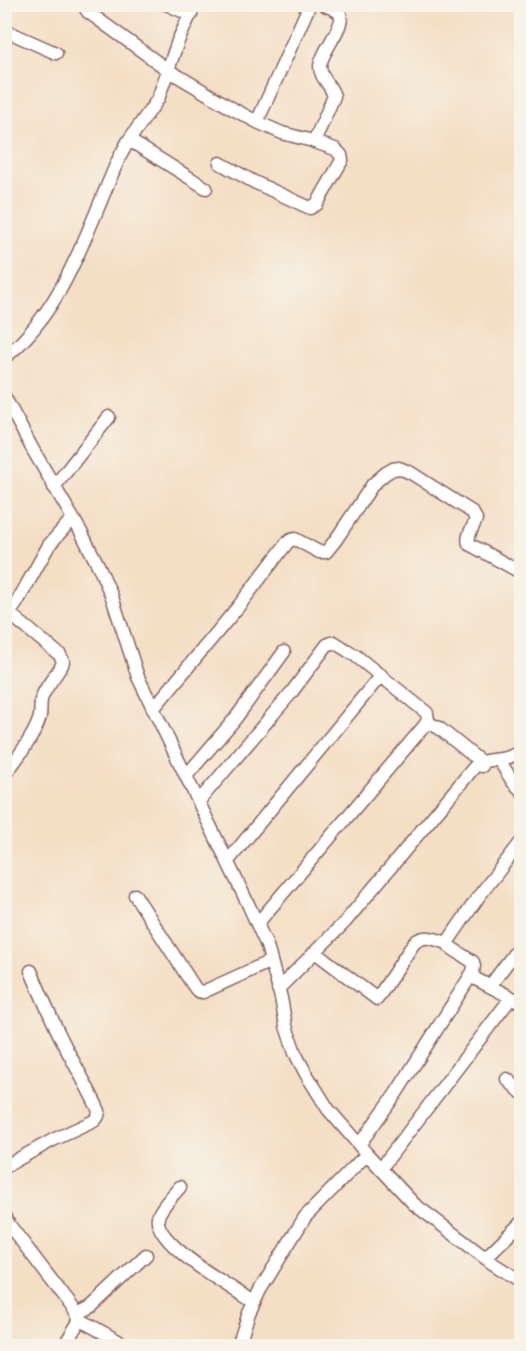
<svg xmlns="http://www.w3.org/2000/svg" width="526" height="1351" font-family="'Sorts Mill Goudy',serif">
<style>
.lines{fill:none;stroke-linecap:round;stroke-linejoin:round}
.minor-casing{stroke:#866261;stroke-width:15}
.minor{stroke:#fff;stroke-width:12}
</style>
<rect width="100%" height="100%" fill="#f7f3e8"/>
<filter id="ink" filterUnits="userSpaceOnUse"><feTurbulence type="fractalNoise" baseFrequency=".0167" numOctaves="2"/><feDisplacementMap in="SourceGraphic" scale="12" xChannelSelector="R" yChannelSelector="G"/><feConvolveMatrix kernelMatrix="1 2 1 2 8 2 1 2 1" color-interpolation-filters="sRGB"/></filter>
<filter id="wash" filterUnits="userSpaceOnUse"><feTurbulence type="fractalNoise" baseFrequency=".008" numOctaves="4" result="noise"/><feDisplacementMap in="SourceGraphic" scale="24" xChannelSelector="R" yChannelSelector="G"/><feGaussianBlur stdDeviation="1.35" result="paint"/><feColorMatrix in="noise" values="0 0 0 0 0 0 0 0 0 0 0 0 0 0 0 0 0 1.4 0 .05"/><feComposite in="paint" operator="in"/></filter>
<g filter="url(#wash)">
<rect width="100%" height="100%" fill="#f4dec4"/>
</g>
<g filter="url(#ink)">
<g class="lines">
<defs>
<path id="minor" d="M 83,4 L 88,12 L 168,70 L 233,109 L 257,122 L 282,133 L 309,140 L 335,149 L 341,155 L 342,160 L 317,204 L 310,208 L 254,182 L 220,163
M 166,4 L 191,15
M 4,30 L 56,53
M 257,122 L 310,4
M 129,140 L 206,188
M 314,142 L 334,96 C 331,85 320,78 320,66 C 321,52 346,25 340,14 C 337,9 328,7 323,4
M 4,358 C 65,310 89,224 120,156 L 129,140 L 158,99 L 178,41 L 195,4
M 4,396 L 33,450 L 81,532 L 99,567 L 112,597 L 138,677 L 249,906 L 267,946 L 281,998 L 286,1026 L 295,1053 L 305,1072 L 328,1109 L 367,1154 L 414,1204 L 492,1263 L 522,1282
M 54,487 L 109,417
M 4,621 L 16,604 L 49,545 L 73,518
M 153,709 L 238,607 L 287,543 L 291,540 L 295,539 L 319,552 L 326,552 L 335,541 L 373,484 L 386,473 L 393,469 L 399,468 L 411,473 L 472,512 L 476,519 C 474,527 466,535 469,544 L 522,573
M 428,720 L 429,723 L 439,728 L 481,762 L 482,766
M 499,760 L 513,782 L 522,791
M 4,775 C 15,762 34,736 39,720 C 42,712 39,704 42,697 C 46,686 56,675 62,665 L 63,661 L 60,655 L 10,614
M 186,776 L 235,719 L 284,652
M 199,801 L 291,693 L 327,645 L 334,642 L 356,656 L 427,713 L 428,720 L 425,725 L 257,924
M 228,861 L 381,675
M 135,895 L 193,985 C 196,990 198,992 203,992 L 271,961
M 315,952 L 377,999 L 414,943 C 425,933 435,940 448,943
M 470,976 L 522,1003
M 490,986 L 522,943
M 278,989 L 345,922 L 476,765 C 491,755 505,765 522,749
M 507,1079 L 522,1093
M 359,1145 L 397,1092 L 473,972 L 474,966 L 473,962 L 450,947 L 448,943 L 449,940 L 479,896 L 522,841
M 4,1167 L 53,1140 L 94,1121 C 97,1118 99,1116 99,1111 C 89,1089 77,1069 66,1048 C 53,1023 42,997 31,971
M 381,1168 L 511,998
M 180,1187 C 174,1194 160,1208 158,1217 C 153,1244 234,1289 254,1302
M 4,1216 L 10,1226 L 76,1312 L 79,1319 L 78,1323 L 64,1346
M 485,1258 L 522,1222
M 77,1314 L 91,1307 L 146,1255
M 79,1319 L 127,1346
M 4,1346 L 5,1346
M 238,1346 L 249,1313 L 260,1290 L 305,1217 L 367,1154"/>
</defs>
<!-- minor casing -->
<use href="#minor" class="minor-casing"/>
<!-- minor -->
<use href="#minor" class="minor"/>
</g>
</g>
<!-- margin -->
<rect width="526" height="1351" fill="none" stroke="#f7f3e8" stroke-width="24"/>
</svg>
